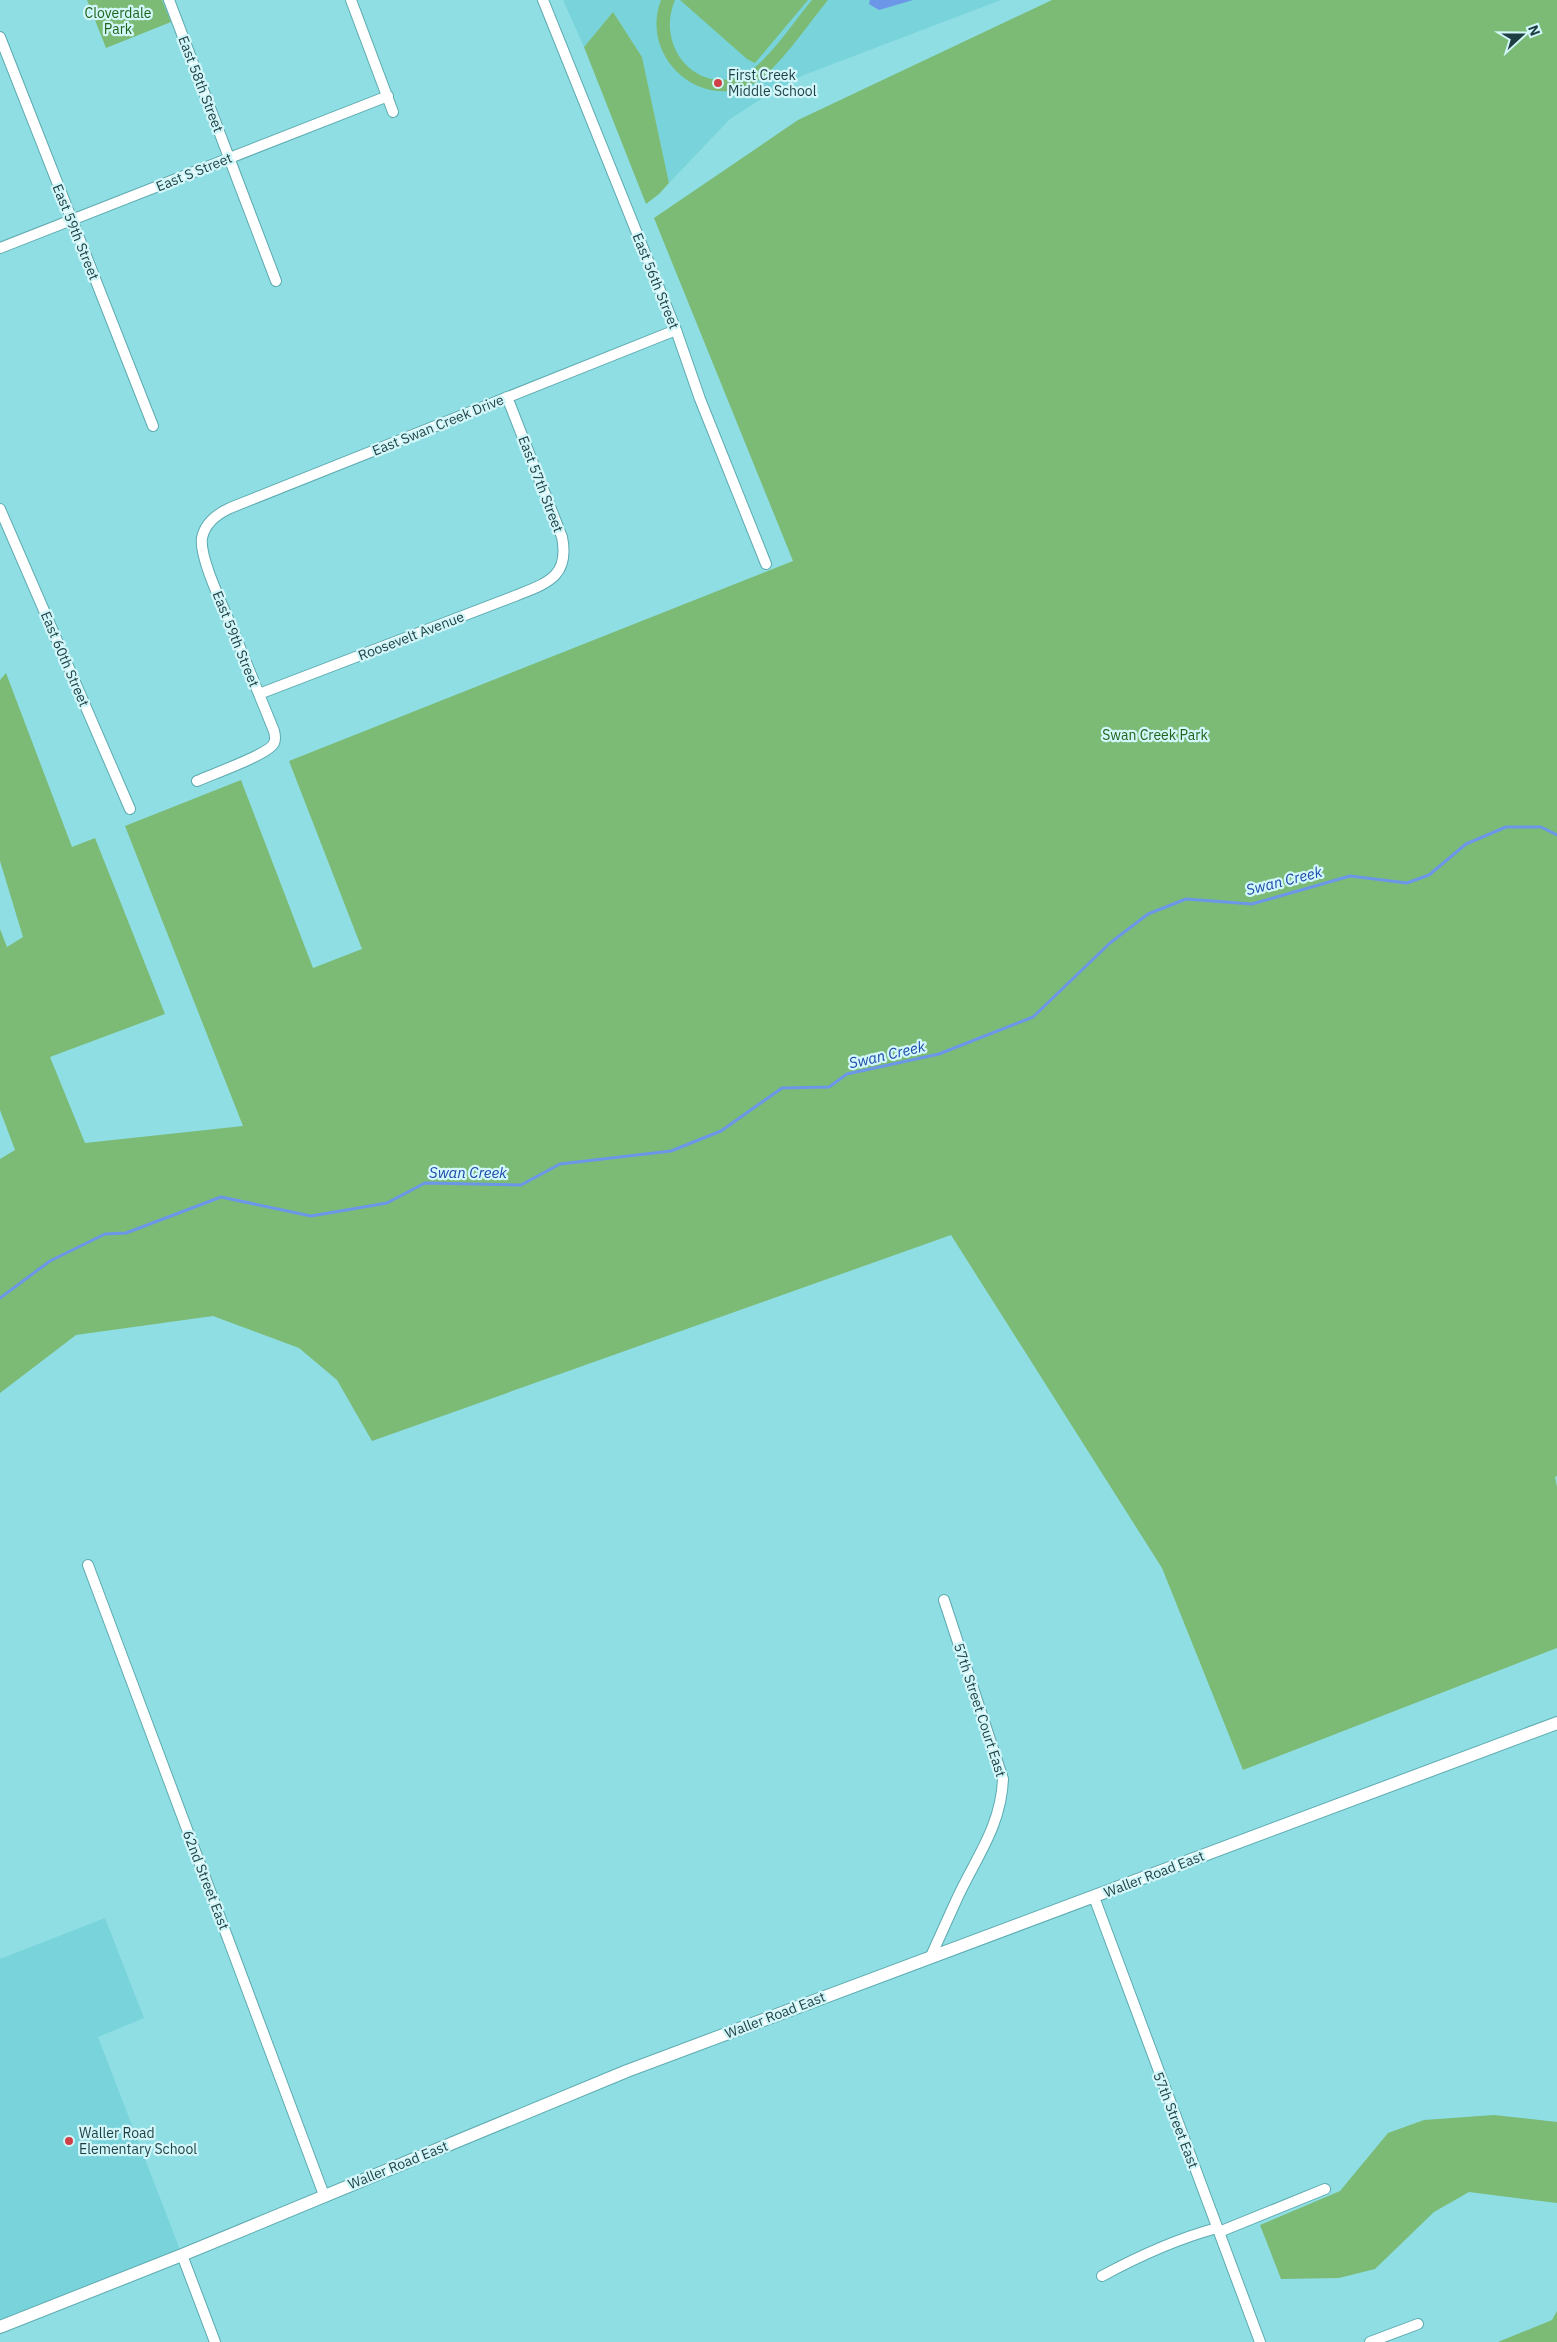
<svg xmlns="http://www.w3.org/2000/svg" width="1557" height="2342" font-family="'IBM Plex Sans',sans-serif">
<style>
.built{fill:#79d3da}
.green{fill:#7cbb75}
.water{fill:#6c97e8}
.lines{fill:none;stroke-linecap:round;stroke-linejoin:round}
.stream{stroke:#6c97e8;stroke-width:3}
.minor-casing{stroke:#5dabb1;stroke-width:12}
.tertiary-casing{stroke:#5dabb1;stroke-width:14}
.minor{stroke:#fff;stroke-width:10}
.tertiary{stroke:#fff;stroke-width:12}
.poi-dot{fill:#d04047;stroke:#d2f7fa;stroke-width:2}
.labels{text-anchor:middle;stroke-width:4.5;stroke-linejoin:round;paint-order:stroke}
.park-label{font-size:14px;fill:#1f641a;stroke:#d2f7fa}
.poi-label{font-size:14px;fill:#1e3f42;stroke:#d2f7fa;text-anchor:start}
.street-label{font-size:14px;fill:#1e3f42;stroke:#d2f7fa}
.water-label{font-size:15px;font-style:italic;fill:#1b4aa8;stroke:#d2f7fa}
</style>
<rect width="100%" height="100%" fill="#8fdee4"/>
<!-- built -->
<path class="built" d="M 563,0 L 1001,0 L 804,75 L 772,92 L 730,119 L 669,183 L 642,57 L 613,12 L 584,47 Z
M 105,1918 L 144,2018 L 98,2037 L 182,2255 L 0,2327 L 0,1959 Z"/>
<!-- green -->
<path class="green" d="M 87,0 L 162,0 L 171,22 L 106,48 Z
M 661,0 L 675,0 C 654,49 701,100 748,72 C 769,60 795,20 812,0 L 828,0 C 810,22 777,70 755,83 C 701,113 639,57 661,0 Z
M 680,0 L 808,0 L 755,63 L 747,59 Z
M 1052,0 L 1557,0 L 1557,1476 L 1555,1477 L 1557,1487 L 1557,1648 L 1243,1770 L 1162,1568 L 951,1235 L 372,1441 L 337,1380 L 299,1348 L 213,1316 L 76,1335 L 0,1393 L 0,1159 L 15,1150 L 0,1110 L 0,929 L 7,947 L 23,937 L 0,861 L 0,680 L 6,673 L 72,847 L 95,838 L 165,1014 L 50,1057 L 85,1143 L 243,1126 L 125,826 L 241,780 L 313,968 L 362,949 L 289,761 L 793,561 L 654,218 L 798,120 Z
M 613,12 L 642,57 L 669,183 L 659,194 L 646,204 L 584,47 Z
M 1494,2115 L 1557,2122 L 1557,2203 L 1469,2192 L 1434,2212 L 1375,2269 L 1339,2278 L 1281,2279 L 1260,2225 L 1340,2191 L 1388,2133 L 1424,2120 Z
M 1557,2311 L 1557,2342 L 1498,2342 L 1552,2320 Z"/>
<!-- water -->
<path class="water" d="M 870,0 L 913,0 L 879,10 L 869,4 Z"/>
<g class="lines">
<!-- stream -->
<path class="stream" d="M 0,1298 L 50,1261 L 105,1234 L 126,1233 L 221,1197 L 311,1216 L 387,1203 L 425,1183 L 521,1185 L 560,1164 L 671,1151 L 721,1131 L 782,1088 L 829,1087 L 847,1074 L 939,1054 L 1033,1017 L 1110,943 L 1148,914 L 1186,899 L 1252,904 L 1350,876 L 1407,883 L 1429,875 L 1466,844 L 1506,827 L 1541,827 L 1557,835"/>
<defs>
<path id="minor" d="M 169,0 L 276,281
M 351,0 L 393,112
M 543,0 L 676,330 L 700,399 L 766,564
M 0,37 L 153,426
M 0,248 L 388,96
M 0,509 L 130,809
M 259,694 L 515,596 C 547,583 570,577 562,537 L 507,397
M 197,781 C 210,775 270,754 274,743 C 276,739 275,735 274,731 C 260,697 246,662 232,628 C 224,608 199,558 202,538 C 205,523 217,514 230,508 L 676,330
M 88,1565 L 324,2195
M 1094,1897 L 1260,2342
M 931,1956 C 939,1938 947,1921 955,1903 C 974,1860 1001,1828 1003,1779 L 944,1600
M 1219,2232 L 1325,2189
M 182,2255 L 215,2342
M 1102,2276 C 1139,2256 1176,2239 1217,2228
M 1370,2342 L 1418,2324"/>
<path id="tertiary" d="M 0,2327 L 182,2255 L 627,2071 L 1557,1723"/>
</defs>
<!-- minor casing -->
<use href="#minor" class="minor-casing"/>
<!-- tertiary casing -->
<use href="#tertiary" class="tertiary-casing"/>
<!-- minor -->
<use href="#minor" class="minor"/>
<!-- tertiary -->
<use href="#tertiary" class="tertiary"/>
</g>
<!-- markers -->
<g class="poi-dot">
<circle cx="718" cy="83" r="5"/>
<circle cx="69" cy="2141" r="5"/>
</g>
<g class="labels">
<!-- park labels -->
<g class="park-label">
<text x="118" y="18">Cloverdale<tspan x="118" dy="16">Park</tspan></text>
<text x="1155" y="740">Swan Creek Park</text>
</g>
<!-- poi labels -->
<g class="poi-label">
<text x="728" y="80">First Creek<tspan x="728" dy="16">Middle School</tspan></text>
<text x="79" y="2138">Waller Road<tspan x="79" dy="16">Elementary School</tspan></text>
</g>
<!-- street labels -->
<g class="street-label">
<text transform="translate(201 84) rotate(69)" y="5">East 58th Street</text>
<text transform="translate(194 172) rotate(-22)" y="5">East S Street</text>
<text transform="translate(76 232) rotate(68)" y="5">East 59th Street</text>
<text transform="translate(656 281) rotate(68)" y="5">East 56th Street</text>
<text transform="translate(438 425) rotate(-22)" y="5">East Swan Creek Drive</text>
<text transform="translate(541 484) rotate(69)" y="5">East 57th Street</text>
<text transform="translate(411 636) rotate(-21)" y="5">Roosevelt Avenue</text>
<text transform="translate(236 639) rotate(68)" y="5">East 59th Street</text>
<text transform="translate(65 659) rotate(67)" y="5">East 60th Street</text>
<text transform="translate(980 1710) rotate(72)" y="5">57th Street Court East</text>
<text transform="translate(1154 1874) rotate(-21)" y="5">Waller Road East</text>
<text transform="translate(206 1880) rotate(69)" y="5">62nd Street East</text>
<text transform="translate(775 2015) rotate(-21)" y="5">Waller Road East</text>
<text transform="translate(1176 2120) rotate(69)" y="5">57th Street East</text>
<text transform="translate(398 2165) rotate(-22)" y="5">Waller Road East</text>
</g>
<!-- water labels -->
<g class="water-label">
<text transform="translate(1284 881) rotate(-14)" y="5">Swan Creek</text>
<text transform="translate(887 1055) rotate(-13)" y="5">Swan Creek</text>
<text x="468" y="1178">Swan Creek</text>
</g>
</g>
<!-- north arrow -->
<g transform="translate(1522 35) rotate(69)" stroke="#d2f7fa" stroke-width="4" paint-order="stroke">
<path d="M0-4L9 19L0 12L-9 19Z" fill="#1e3f42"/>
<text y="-8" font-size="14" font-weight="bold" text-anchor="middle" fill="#1e3f42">N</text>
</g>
</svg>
